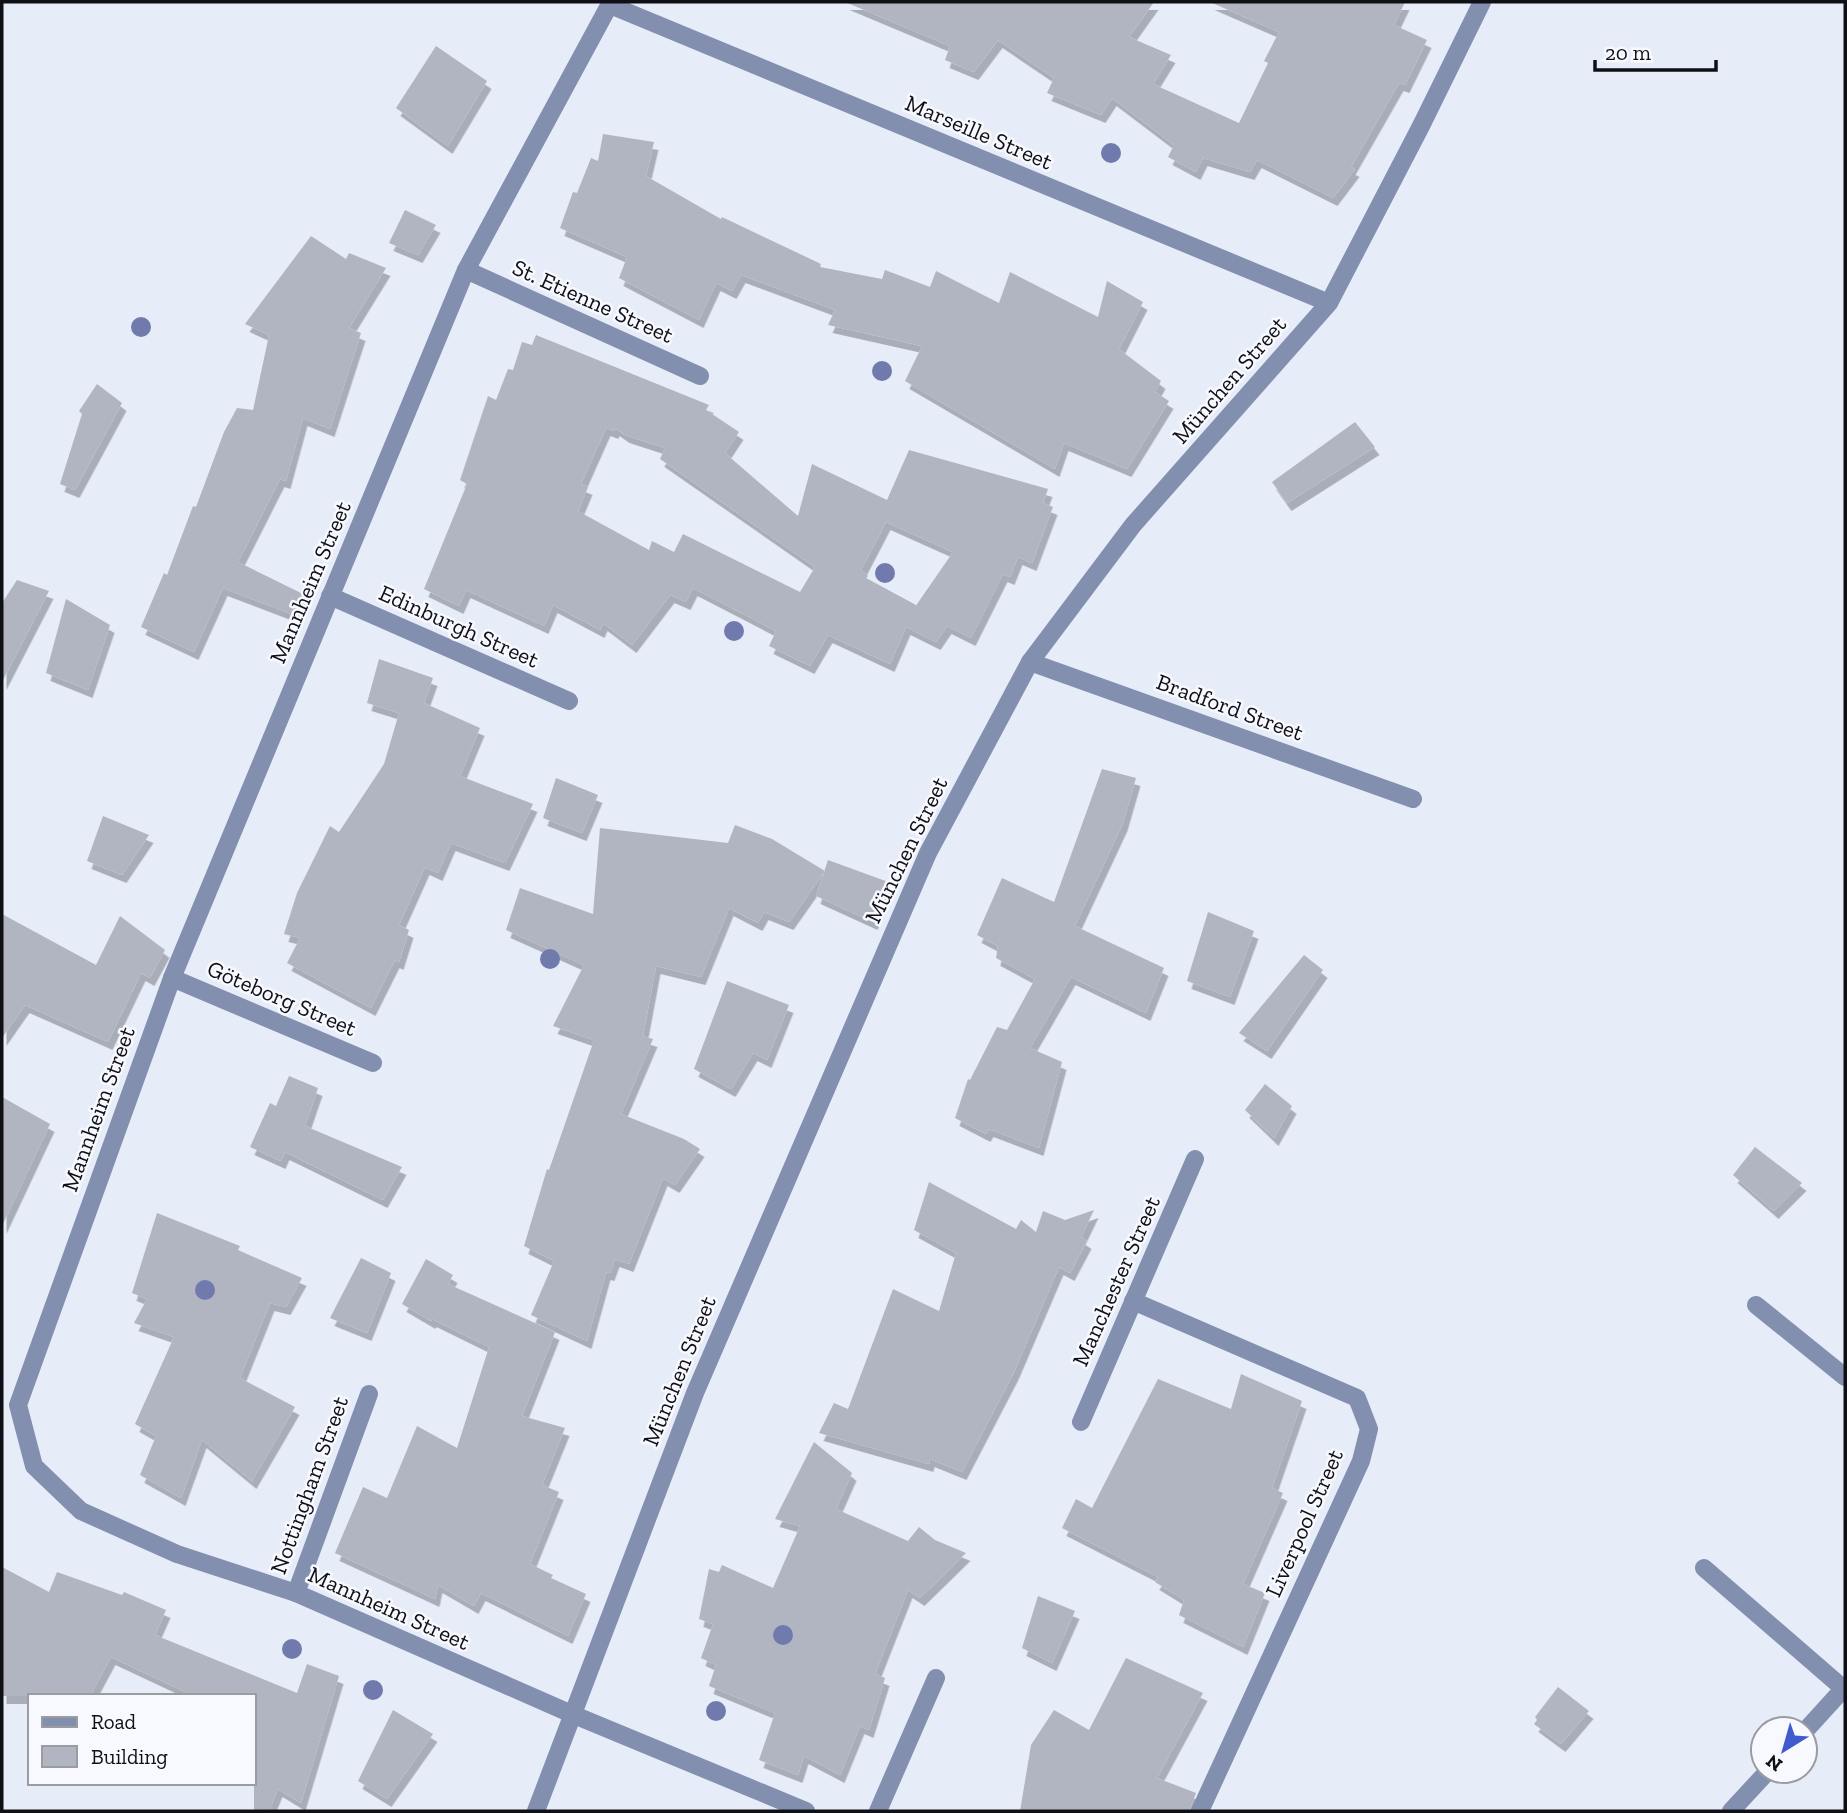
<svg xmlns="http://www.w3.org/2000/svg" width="1847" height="1813" font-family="'Zilla Slab',serif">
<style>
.building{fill:#b0b5c1;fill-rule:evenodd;filter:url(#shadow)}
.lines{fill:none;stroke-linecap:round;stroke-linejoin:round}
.lane{stroke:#838faf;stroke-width:18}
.street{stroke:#838faf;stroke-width:18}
.tree{fill:#717aad}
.labels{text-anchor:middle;stroke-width:5;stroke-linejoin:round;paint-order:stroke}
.street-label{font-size:23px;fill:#0f1015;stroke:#f7f9ff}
</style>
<defs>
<filter id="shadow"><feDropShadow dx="4.5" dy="8" stdDeviation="0" flood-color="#0004"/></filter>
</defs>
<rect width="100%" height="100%" fill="#e7ecf9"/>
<!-- building -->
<path class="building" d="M 845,2 L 1154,2 L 1129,37 L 1171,55 L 1153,84 L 1239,123 L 1268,63 L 1264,61 L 1279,32 L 1210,2 L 1405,2 L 1394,25 L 1427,40 L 1405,85 L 1399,83 L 1351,167 L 1355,169 L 1333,198 L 1257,160 L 1250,172 L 1203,158 L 1196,172 L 1168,157 L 1174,145 L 1112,98 L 1101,115 L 1047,93 L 1054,78 L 998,40 L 974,72 L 945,60 L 950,46 Z
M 436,46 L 487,81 L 448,146 L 396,108 Z
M 603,134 L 654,142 L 646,176 L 721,219 L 722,217 L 821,264 L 820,267 L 882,279 L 885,270 L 930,287 L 936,271 L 999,303 L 1010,272 L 1098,317 L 1107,281 L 1143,302 L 1119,349 L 1161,381 L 1155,392 L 1169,401 L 1127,469 L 1064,443 L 1055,469 L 905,381 L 922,346 L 828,325 L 835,310 L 741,275 L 732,291 L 716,283 L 699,320 L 619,278 L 627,257 L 560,228 L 573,192 L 577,193 L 591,158 L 598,161 Z
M 405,210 L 436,225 L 418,255 L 389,243 Z
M 311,236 L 346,259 L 349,253 L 386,268 L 349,328 L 361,333 L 330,429 L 303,418 L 286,481 L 280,479 L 238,562 L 303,594 L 294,615 L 223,588 L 194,652 L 141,627 L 164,573 L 167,575 L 193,506 L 196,507 L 224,432 L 237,408 L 253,410 L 269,335 L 245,324 Z
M 536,335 L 709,405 L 706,410 L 739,432 L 725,453 L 798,516 L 812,464 L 887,500 L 909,450 L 1048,489 L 1043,503 L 1053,507 L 1032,563 L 1018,557 L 1010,577 L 1003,574 L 971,638 L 947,626 L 936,642 L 906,627 L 890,664 L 828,635 L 810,666 L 769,646 L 776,631 L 693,588 L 686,602 L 670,595 L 632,645 L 603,623 L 600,630 L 553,605 L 544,626 L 466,590 L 459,606 L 424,589 L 467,484 L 460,480 L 488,396 L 496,400 L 508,369 L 513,370 L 522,342 L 532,345 ZM 606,428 L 614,431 L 615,428 L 625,435 L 665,448 L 660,459 L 815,567 L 800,592 L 683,534 L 674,552 L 652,541 L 649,550 L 578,511 L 588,487 L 581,484 ZM 886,522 L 953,552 L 915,607 L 916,605 L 866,578 L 868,576 L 861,570 Z
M 97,384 L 122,403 L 75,490 L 60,484 L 82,414 L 79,411 Z
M 1355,422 L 1375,447 L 1287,503 L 1272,482 Z
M 17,580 L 49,591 L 2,682 L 2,603 Z
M 66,599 L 110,625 L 88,690 L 46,673 Z
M 379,659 L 433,678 L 424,703 L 480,728 L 460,776 L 533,804 L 505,863 L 451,843 L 438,873 L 425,867 L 399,925 L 409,930 L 399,962 L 395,960 L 371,1008 L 287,963 L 300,938 L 284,934 L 297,893 L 330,826 L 339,832 L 384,764 L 399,713 L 367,703 Z
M 1102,769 L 1136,778 L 1123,823 L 1075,926 L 1164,968 L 1146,1013 L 1071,977 L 1030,1048 L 1062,1062 L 1039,1148 L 989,1129 L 986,1134 L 955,1118 L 968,1079 L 970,1080 L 997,1027 L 1007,1030 L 1035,979 L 996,958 L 998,946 L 977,935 L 1002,878 L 1054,902 Z
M 556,778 L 598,795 L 582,833 L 543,818 Z
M 103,816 L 149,835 L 122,875 L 87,861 Z
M 735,825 L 772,839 L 825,871 L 789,922 L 764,912 L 758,923 L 729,908 L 701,977 L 656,966 L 643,1036 L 653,1039 L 621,1114 L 684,1139 L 700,1149 L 675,1185 L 663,1178 L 629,1264 L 615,1259 L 610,1273 L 606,1272 L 587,1341 L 531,1315 L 554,1261 L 524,1246 L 547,1169 L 549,1170 L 594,1040 L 553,1026 L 584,965 L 506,930 L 520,888 L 593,914 L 600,828 L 728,843 Z
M 828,860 L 891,883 L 873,922 L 816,896 Z
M 1208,912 L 1254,931 L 1230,997 L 1187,981 Z
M 2,914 L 96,965 L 120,916 L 165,950 L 150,978 L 141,973 L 108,1042 L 25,1005 L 2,1038 Z
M 1304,955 L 1323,970 L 1267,1051 L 1239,1033 Z
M 727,981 L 789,1005 L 767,1060 L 753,1053 L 731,1089 L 694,1069 Z
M 289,1076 L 318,1088 L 305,1126 L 402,1167 L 383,1200 L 285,1152 L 281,1161 L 250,1147 L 270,1103 L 276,1106 Z
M 1265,1084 L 1292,1106 L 1274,1138 L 1245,1110 Z
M 2,1097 L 50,1124 L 2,1226 Z
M 1755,1147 L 1802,1183 L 1774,1211 L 1733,1175 Z
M 929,1182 L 1016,1229 L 1021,1220 L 1036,1232 L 1043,1211 L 1065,1220 L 1094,1210 L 1081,1237 L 1087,1241 L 1070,1273 L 1059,1267 L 1014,1372 L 962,1472 L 930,1459 L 929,1464 L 819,1433 L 834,1403 L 848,1409 L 893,1289 L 939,1311 L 956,1253 L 914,1230 Z
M 157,1213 L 240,1246 L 238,1250 L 302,1278 L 286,1307 L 270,1303 L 240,1378 L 295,1407 L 252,1481 L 202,1440 L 181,1498 L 140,1475 L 156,1436 L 135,1424 L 174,1337 L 134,1323 L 147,1299 L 132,1293 Z
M 361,1258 L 391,1273 L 367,1333 L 330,1318 Z
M 426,1259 L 453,1275 L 448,1284 L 555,1332 L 522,1416 L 565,1428 L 542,1485 L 559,1492 L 530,1564 L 553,1575 L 551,1578 L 586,1594 L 568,1636 L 481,1593 L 474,1606 L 438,1585 L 435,1599 L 335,1553 L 363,1487 L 387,1498 L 417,1426 L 457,1448 L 489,1347 L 432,1319 L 431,1321 L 402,1304 Z
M 1241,1374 L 1302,1401 L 1272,1488 L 1283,1493 L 1243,1584 L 1265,1593 L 1243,1647 L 1179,1615 L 1184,1600 L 1155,1582 L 1158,1577 L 1062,1528 L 1076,1499 L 1092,1508 L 1158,1379 L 1231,1409 Z
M 814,1442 L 852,1473 L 836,1509 L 908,1541 L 919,1527 L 935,1540 L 966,1553 L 920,1598 L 908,1590 L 875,1674 L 885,1678 L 869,1730 L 860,1726 L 840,1775 L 804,1756 L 798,1775 L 759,1760 L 775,1713 L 709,1686 L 716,1665 L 701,1658 L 713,1624 L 699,1619 L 709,1569 L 719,1572 L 722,1565 L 773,1588 L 800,1526 L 775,1519 Z
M 2,1567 L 49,1592 L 57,1572 L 122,1595 L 124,1592 L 166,1610 L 155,1635 L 297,1693 L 307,1664 L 339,1676 L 301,1803 L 278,1789 L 269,1811 L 254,1811 L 254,1696 L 194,1696 L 111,1657 L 90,1696 L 2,1696 Z
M 1038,1596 L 1075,1611 L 1052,1663 L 1022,1648 Z
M 1126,1658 L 1203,1693 L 1157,1778 L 1196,1793 L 1189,1811 L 1020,1811 L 1031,1745 L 1054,1710 L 1089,1730 Z
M 1558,1687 L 1589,1711 L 1561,1744 L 1534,1724 L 1537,1720 L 1535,1717 Z
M 393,1710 L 433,1734 L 387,1799 L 358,1781 Z"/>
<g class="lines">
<!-- lane -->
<path class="lane" d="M 466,270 L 700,376
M 330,596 L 569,701
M 1030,662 L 1413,799
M 172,978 L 373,1063
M 1756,1305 L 1845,1377
M 1081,1422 L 1195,1159
M 1704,1568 L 1844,1689
M 296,1593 L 369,1394
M 878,1811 L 936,1678"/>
<!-- street -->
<path class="street" d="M 611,2 L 466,270 L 172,978 L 18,1405 L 34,1466 L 81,1511 L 177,1554 L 296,1593 L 574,1715 L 806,1811
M 610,5 L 1329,303
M 1133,1301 L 1357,1398 L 1369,1429 L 1361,1461 L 1200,1811
M 1805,1731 L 1845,1687
M 536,1811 L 695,1393 L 928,853 L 1030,662 L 1133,525 L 1329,303 L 1421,126 L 1482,2
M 1731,1811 L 1768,1771"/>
</g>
<!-- trees -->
<g class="tree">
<circle cx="1111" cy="153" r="10"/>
<circle cx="141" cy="327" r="10"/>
<circle cx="882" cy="371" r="10"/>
<circle cx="885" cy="573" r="10"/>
<circle cx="734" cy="631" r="10"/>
<circle cx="550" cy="959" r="10"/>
<circle cx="205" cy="1290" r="10"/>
<circle cx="783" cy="1635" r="10"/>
<circle cx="292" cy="1649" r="10"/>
<circle cx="373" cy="1690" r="10"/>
<circle cx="716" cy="1711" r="10"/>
</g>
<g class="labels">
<!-- street labels -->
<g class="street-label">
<text transform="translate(979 132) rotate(23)" y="8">Marseille Street</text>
<text transform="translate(593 301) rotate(24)" y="8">St. Etienne Street</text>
<text transform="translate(1229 380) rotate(-49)" y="8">München Street</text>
<text transform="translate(310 582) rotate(-67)" y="8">Mannheim Street</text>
<text transform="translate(459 626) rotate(24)" y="8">Edinburgh Street</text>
<text transform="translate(1230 707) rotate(20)" y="8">Bradford Street</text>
<text transform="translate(906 850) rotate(-64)" y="8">München Street</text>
<text transform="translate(282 998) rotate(23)" y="8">Göteborg Street</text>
<text transform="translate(98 1109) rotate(-70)" y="8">Mannheim Street</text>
<text transform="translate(1116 1281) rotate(-66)" y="8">Manchester Street</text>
<text transform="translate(679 1371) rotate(-68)" y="8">München Street</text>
<text transform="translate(309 1485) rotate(-70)" y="8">Nottingham Street</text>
<text transform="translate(1304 1523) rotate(-66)" y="8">Liverpool Street</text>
<text transform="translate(389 1608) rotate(24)" y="8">Mannheim Street</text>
</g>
</g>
<!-- border -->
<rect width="1847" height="1813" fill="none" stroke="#0f1015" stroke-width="7"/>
<!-- legend -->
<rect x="28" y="1694" width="228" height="91" fill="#f7f9ff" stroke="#9a9ca1" stroke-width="2"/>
<rect x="42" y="1717" width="35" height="10" fill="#838faf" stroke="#9a9ca1" stroke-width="2"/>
<text x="91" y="1729" font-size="21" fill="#0f1015">Road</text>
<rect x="42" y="1746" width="35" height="21" fill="#b0b5c1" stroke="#9a9ca1" stroke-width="2"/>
<text x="91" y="1764" font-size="21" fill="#0f1015">Building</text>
<!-- north arrow -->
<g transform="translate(1784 1750) rotate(217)"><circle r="33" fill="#f7f9ff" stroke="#9a9ca1" stroke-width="2"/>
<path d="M0-5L12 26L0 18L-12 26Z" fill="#3f5bce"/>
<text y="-10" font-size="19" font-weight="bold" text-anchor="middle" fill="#0f1015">N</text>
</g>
<!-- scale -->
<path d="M1595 60v10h121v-10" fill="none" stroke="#0f1015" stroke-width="3.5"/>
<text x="1605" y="60" font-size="21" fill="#0f1015" stroke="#f7f9ff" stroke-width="5" paint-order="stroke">20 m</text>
</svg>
